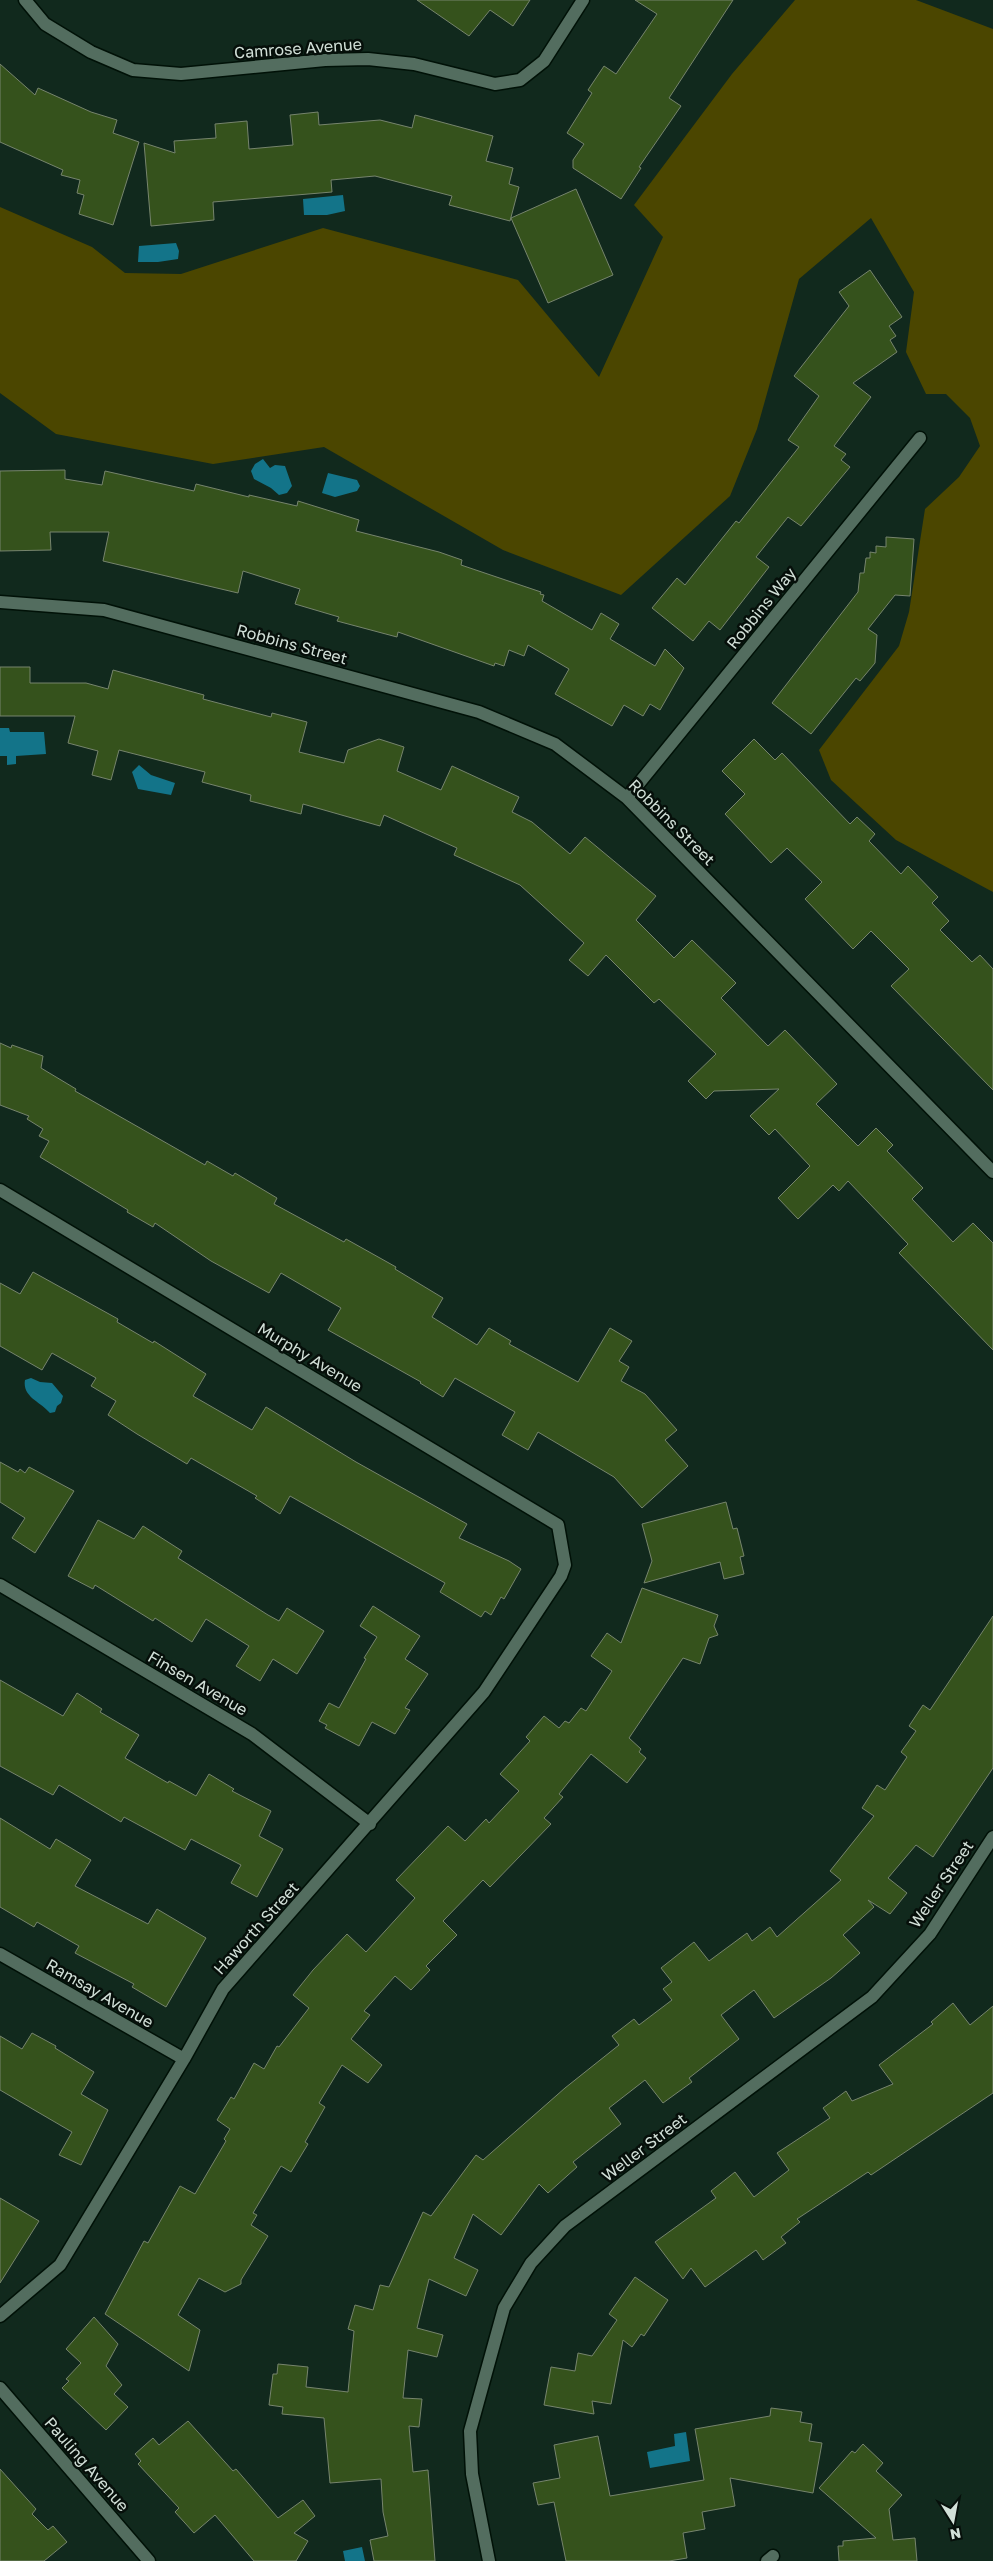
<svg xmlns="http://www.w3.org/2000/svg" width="993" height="2561" font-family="'Golos Text',sans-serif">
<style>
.green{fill:#4b4600}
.water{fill:#137489}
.building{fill:#35521c;stroke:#76846d}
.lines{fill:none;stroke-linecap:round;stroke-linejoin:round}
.minor-casing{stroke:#001107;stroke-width:15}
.minor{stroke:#536d5f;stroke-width:12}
.labels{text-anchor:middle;stroke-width:5;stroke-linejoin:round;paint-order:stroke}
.street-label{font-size:16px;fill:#d2e0d8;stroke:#060f0a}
</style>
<rect width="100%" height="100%" fill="#11291d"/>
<!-- green -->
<path class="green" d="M 795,0 L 916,0 L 993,29 L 993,892 L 896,840 L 831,780 L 819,750 L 899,646 L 909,612 L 925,509 L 959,477 L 980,446 L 970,418 L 946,394 L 926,394 L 906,352 L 914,292 L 871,218 L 799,279 L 757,429 L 730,496 L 621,595 L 503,550 L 324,447 L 213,464 L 56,434 L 0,393 L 0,207 L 92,247 L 125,273 L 181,274 L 323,228 L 518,280 L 599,377 L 663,237 L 634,205 L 732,74 Z"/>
<!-- water -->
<path class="water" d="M 343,195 L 345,211 L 327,215 L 304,215 L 303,199 Z
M 176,243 L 179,251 L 178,259 L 158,262 L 138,262 L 139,246 Z
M 263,459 L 270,468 L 275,465 L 285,466 L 292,486 L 287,493 L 279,495 L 271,488 L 254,479 L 251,471 L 255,464 Z
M 328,473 L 357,480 L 360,486 L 357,491 L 335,497 L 322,493 Z
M 0,728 L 9,728 L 10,732 L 44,732 L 46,754 L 16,756 L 16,764 L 7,765 L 7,756 L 0,756 Z
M 139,765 L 151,775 L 175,783 L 171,795 L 138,789 L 132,772 Z
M 31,1378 L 40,1382 L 52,1383 L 63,1396 L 61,1403 L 57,1406 L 55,1412 L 50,1413 C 41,1402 22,1397 25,1380 Z
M 686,2432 L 690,2461 L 650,2468 L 647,2452 L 675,2446 L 674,2434 Z
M 362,2547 L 365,2561 L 345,2561 L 343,2551 Z"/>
<!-- building -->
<path class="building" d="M 417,0 L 530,0 L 513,26 L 490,10 L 469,36 Z
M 635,0 L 733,0 L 669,98 L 681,106 L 639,167 L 641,168 L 621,199 L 573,168 L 573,160 L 584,144 L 567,133 L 592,93 L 588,90 L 604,66 L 616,74 L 657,14 Z
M 0,64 L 35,95 L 38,88 L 91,112 L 117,120 L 113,133 L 139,142 L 113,225 L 79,214 L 84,195 L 77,193 L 80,180 L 61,175 L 63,170 L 0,142 Z
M 318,112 L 319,125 L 380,120 L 412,128 L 415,115 L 493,136 L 486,161 L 513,168 L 509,184 L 519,187 L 510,221 L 449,205 L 452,196 L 375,176 L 331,180 L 332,192 L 213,202 L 214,220 L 151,226 L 144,143 L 175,153 L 174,141 L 216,138 L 215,124 L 247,121 L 249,149 L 293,145 L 290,115 Z
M 576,189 L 613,275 L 548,303 L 511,218 Z
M 870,270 L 902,317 L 889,326 L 896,336 L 890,340 L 897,352 L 853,383 L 871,397 L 834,446 L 846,454 L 841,460 L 850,467 L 801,526 L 788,517 L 756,557 L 769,567 L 720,630 L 709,621 L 693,641 L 652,608 L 677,578 L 685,585 L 736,521 L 739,523 L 799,447 L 788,440 L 819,396 L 794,376 L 849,306 L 839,292 Z
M 65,470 L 65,479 L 102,485 L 105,471 L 194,491 L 196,484 L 249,497 L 249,495 L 297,506 L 298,501 L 359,520 L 356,531 L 439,552 L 462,560 L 461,565 L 541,592 L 540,594 L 544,595 L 542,601 L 592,630 L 601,613 L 619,624 L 610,639 L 655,666 L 665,649 L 684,668 L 660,710 L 650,704 L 643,716 L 624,705 L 612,726 L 555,694 L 569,669 L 528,645 L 524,656 L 509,650 L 504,666 L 495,663 L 494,666 L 398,632 L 397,637 L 337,621 L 339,617 L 295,604 L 300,589 L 243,571 L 238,593 L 103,561 L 109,532 L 50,532 L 51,550 L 0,551 L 0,471 Z
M 886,537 L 914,539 L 910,596 L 895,595 L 868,629 L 877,635 L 875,663 L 860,681 L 856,678 L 811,734 L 772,703 L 858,592 L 860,573 L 864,573 L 866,558 L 870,558 L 870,552 L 876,553 L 876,546 L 886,547 Z
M 0,667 L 30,667 L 30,683 L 86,683 L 108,689 L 113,670 L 204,695 L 203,699 L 271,717 L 272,713 L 307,722 L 299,752 L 344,763 L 348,750 L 379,739 L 404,747 L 397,771 L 441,790 L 452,766 L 519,797 L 512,812 L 532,822 L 570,854 L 585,837 L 656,896 L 636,920 L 674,958 L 692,940 L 736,983 L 721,998 L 768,1046 L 785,1030 L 837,1084 L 816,1104 L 858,1146 L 876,1128 L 893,1145 L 887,1151 L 923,1188 L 912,1199 L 953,1242 L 973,1223 L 993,1243 L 993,1350 L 899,1253 L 908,1244 L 848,1181 L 839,1191 L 833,1185 L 798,1219 L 778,1198 L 810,1166 L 775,1129 L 769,1135 L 750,1116 L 779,1089 L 714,1091 L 706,1099 L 688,1081 L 716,1054 L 659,999 L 654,1003 L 606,955 L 588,976 L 569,960 L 584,943 L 520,885 L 454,855 L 457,848 L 384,815 L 380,826 L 303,804 L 301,814 L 250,801 L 251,795 L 202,782 L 205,772 L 119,750 L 111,780 L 92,775 L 98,751 L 68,743 L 75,716 L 0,716 Z
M 754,739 L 775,760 L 782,753 L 850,824 L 857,817 L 875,834 L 869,841 L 901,874 L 908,866 L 938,897 L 932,903 L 949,921 L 940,930 L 972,962 L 980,955 L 993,969 L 993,1090 L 891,986 L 909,969 L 871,931 L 853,949 L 805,899 L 822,882 L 787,848 L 771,863 L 725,814 L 745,794 L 722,771 Z
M 0,1043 L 11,1048 L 12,1045 L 43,1056 L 41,1068 L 76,1089 L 75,1091 L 205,1165 L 207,1161 L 233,1176 L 235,1173 L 277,1198 L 274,1204 L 344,1242 L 346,1239 L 396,1267 L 395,1269 L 443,1298 L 432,1317 L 477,1345 L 489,1328 L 511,1341 L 509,1344 L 578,1382 L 610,1328 L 632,1341 L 619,1361 L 629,1367 L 621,1381 L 645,1394 L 677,1430 L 665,1440 L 688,1466 L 642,1508 L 614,1477 L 538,1432 L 528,1450 L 502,1435 L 515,1412 L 455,1378 L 443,1397 L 420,1383 L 421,1382 L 328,1330 L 341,1308 L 281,1273 L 269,1293 L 211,1261 L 155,1223 L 153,1227 L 127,1212 L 128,1210 L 40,1157 L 49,1141 L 39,1136 L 43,1129 L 27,1119 L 29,1116 L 0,1105 Z
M 33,1272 L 118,1319 L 117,1322 L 153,1343 L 154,1341 L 206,1374 L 193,1396 L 252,1430 L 266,1407 L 356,1462 L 467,1524 L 459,1538 L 509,1561 L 521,1569 L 504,1599 L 501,1597 L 491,1615 L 485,1611 L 481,1617 L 440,1592 L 445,1583 L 290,1496 L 280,1514 L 255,1498 L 257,1496 L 191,1458 L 187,1464 L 137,1434 L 108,1415 L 116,1401 L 91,1386 L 96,1378 L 52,1353 L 42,1370 L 0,1346 L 0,1283 L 20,1294 Z
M 0,1462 L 18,1472 L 20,1469 L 25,1473 L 29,1467 L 74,1491 L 35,1553 L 12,1538 L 25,1518 L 0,1502 Z
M 726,1502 L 733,1529 L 737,1528 L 744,1556 L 740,1557 L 744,1574 L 724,1579 L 720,1562 L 644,1583 L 652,1561 L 642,1524 Z
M 98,1520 L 134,1539 L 143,1526 L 182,1551 L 178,1558 L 268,1615 L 279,1621 L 287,1608 L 324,1631 L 297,1674 L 273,1659 L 260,1681 L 236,1666 L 249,1646 L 206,1619 L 192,1642 L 155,1618 L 153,1621 L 95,1585 L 93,1589 L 68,1576 Z
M 642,1588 L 718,1615 L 714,1626 L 718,1635 L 709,1638 L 700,1664 L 683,1658 L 629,1738 L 641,1749 L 639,1752 L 646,1758 L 627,1783 L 591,1754 L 559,1794 L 563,1797 L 544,1818 L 551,1824 L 490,1887 L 483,1880 L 443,1921 L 457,1935 L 426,1966 L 430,1970 L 411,1990 L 395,1976 L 364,2011 L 370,2015 L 351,2039 L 382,2065 L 368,2083 L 342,2065 L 319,2103 L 325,2107 L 305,2142 L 308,2144 L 291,2172 L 281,2166 L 253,2213 L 257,2215 L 251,2225 L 268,2236 L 241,2280 L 241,2284 L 225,2292 L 199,2278 L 178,2315 L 200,2330 L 189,2371 L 105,2314 L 144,2241 L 148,2243 L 180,2186 L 195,2194 L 226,2141 L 224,2139 L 230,2129 L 217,2120 L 231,2097 L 234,2099 L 254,2063 L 264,2069 L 277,2046 L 279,2047 L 309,2008 L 293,1995 L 313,1970 L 347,1934 L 366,1952 L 415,1898 L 396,1880 L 448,1826 L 465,1841 L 486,1819 L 489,1823 L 519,1791 L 500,1774 L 530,1741 L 526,1737 L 544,1716 L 559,1728 L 565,1721 L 569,1723 L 581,1708 L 586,1711 L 612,1671 L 591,1656 L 607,1633 L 621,1643 Z
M 373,1606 L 420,1636 L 405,1659 L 428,1674 L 405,1708 L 410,1710 L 395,1734 L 372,1722 L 359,1746 L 325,1728 L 327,1725 L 319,1721 L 329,1703 L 339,1708 L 366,1659 L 364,1658 L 377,1637 L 360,1626 Z
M 993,1616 L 993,1768 L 933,1857 L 916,1845 L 888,1878 L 907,1893 L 890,1914 L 868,1900 L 874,1907 L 843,1935 L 860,1953 L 831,1978 L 774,2018 L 754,1990 L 721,2015 L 739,2039 L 689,2078 L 692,2082 L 663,2103 L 645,2080 L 609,2108 L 621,2124 L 573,2162 L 577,2167 L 548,2193 L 539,2184 L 501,2235 L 473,2214 L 454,2258 L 478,2270 L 466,2296 L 429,2279 L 417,2328 L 443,2335 L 437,2357 L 408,2350 L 403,2398 L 422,2399 L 419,2427 L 409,2426 L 413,2472 L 428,2470 L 435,2561 L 374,2561 L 370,2540 L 388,2536 L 383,2512 L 381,2479 L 330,2483 L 324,2418 L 282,2414 L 283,2407 L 269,2405 L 273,2374 L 277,2374 L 278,2364 L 308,2367 L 306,2387 L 348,2392 L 354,2331 L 348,2329 L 355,2305 L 373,2310 L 380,2285 L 389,2287 L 423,2212 L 431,2216 L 476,2155 L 483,2160 L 565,2088 L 619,2045 L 612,2036 L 634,2019 L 639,2025 L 672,2000 L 663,1989 L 672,1982 L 661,1968 L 694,1942 L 709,1961 L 747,1933 L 752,1941 L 770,1927 L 777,1937 L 841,1880 L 830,1871 L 874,1816 L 862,1808 L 877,1785 L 885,1790 L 907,1757 L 901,1752 L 916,1731 L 909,1726 L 923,1705 L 930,1710 Z
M 0,1680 L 63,1716 L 77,1693 L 102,1709 L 100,1712 L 139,1735 L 125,1758 L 168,1783 L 169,1781 L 196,1796 L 209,1774 L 234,1789 L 232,1791 L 271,1811 L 259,1836 L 283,1849 L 257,1897 L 231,1883 L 241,1865 L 191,1839 L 185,1850 L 124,1817 L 121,1822 L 59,1785 L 53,1795 L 0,1766 Z
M 0,1818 L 50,1849 L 56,1839 L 91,1860 L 75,1886 L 148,1924 L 157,1909 L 206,1938 L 166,2007 L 132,1987 L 134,1984 L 75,1953 L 79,1946 L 37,1922 L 34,1927 L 0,1907 Z
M 953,2003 L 970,2025 L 993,2006 L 993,2093 L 871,2175 L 868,2172 L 797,2219 L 800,2222 L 781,2237 L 786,2243 L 763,2260 L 756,2250 L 705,2287 L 691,2268 L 683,2279 L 655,2242 L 716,2198 L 711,2191 L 735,2172 L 754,2197 L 789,2170 L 777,2153 L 830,2118 L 823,2108 L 846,2091 L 852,2101 L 893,2084 L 879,2065 L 933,2024 L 931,2022 Z
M 32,2033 L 56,2046 L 55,2048 L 94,2072 L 81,2094 L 108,2110 L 81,2165 L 59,2155 L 72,2132 L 0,2090 L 0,2036 L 22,2049 Z
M 0,2198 L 39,2221 L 0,2283 Z
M 635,2277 L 668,2300 L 644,2336 L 641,2334 L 632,2347 L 623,2340 L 611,2404 L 592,2401 L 594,2414 L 544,2405 L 551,2367 L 575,2371 L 578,2353 L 592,2356 L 617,2320 L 609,2314 Z
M 94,2317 L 118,2344 L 106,2366 L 122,2385 L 114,2394 L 128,2407 L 106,2430 L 62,2388 L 69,2381 L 66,2379 L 81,2363 L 66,2349 Z
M 771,2408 L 802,2412 L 800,2422 L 812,2424 L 809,2441 L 822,2443 L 813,2493 L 730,2478 L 735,2506 L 702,2512 L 705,2529 L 683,2533 L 687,2558 L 669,2561 L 566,2561 L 554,2502 L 538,2505 L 533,2483 L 560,2478 L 554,2445 L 598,2436 L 610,2496 L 704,2480 L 695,2429 L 770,2416 Z
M 188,2421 L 233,2471 L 236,2469 L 278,2518 L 303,2500 L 315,2516 L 294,2533 L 308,2541 L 296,2561 L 254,2561 L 215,2515 L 194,2533 L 175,2512 L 179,2508 L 138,2464 L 141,2461 L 135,2454 L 153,2438 L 159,2445 Z
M 863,2444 L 883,2463 L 876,2471 L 902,2495 L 889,2509 L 893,2540 L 915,2538 L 917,2561 L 839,2561 L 838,2546 L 843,2546 L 843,2541 L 876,2538 L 819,2488 L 852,2451 L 855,2453 Z
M 0,2469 L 36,2509 L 32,2514 L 48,2530 L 53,2526 L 67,2542 L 44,2561 L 0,2561 Z"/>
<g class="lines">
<defs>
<path id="minor" d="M 25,0 L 45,24 L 91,52 L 133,70 L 181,74 L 325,60 L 368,59 L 414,64 L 495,84 L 520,80 L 544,61 L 583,0
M 0,602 L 104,610 L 479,712 L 555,744 L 627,798 L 993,1172
M 627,798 L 920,438
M 0,1190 L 558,1525 L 565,1565 L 561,1576 L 484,1692 L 223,1989 L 184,2059 L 60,2265 L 0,2316
M 0,1585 L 252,1734 L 370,1824
M 0,1954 L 184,2059
M 0,2388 L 149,2561
M 489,2561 L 472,2474 L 470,2431 L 504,2308 L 531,2263 L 565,2226 L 872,1997 L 930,1934 L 993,1837
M 767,2561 L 773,2556"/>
</defs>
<!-- minor casing -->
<use href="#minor" class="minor-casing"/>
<!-- minor -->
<use href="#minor" class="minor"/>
</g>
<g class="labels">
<!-- street labels -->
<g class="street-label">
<text transform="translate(298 48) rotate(-4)" y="6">Camrose Avenue</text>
<text transform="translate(761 608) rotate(-51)" y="6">Robbins Way</text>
<text transform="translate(292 644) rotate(15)" y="6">Robbins Street</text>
<text transform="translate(672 822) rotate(45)" y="6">Robbins Street</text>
<text transform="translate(310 1357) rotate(31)" y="6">Murphy Avenue</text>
<text transform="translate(198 1683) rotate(30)" y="6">Finsen Avenue</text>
<text transform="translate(941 1884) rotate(-56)" y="6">Weller Street</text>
<text transform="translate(256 1928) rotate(-48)" y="6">Haworth Street</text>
<text transform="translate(100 1993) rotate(30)" y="6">Ramsay Avenue</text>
<text transform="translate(644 2147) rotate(-37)" y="6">Weller Street</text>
<text transform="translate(87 2464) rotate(49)" y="6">Pauling Avenue</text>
</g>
</g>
<!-- north arrow -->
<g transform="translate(953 2521) rotate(169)" stroke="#060f0a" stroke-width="4" paint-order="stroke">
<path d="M0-4L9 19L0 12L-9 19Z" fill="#d2e0d8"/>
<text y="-8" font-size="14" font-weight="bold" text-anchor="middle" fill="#d2e0d8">N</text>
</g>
</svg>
